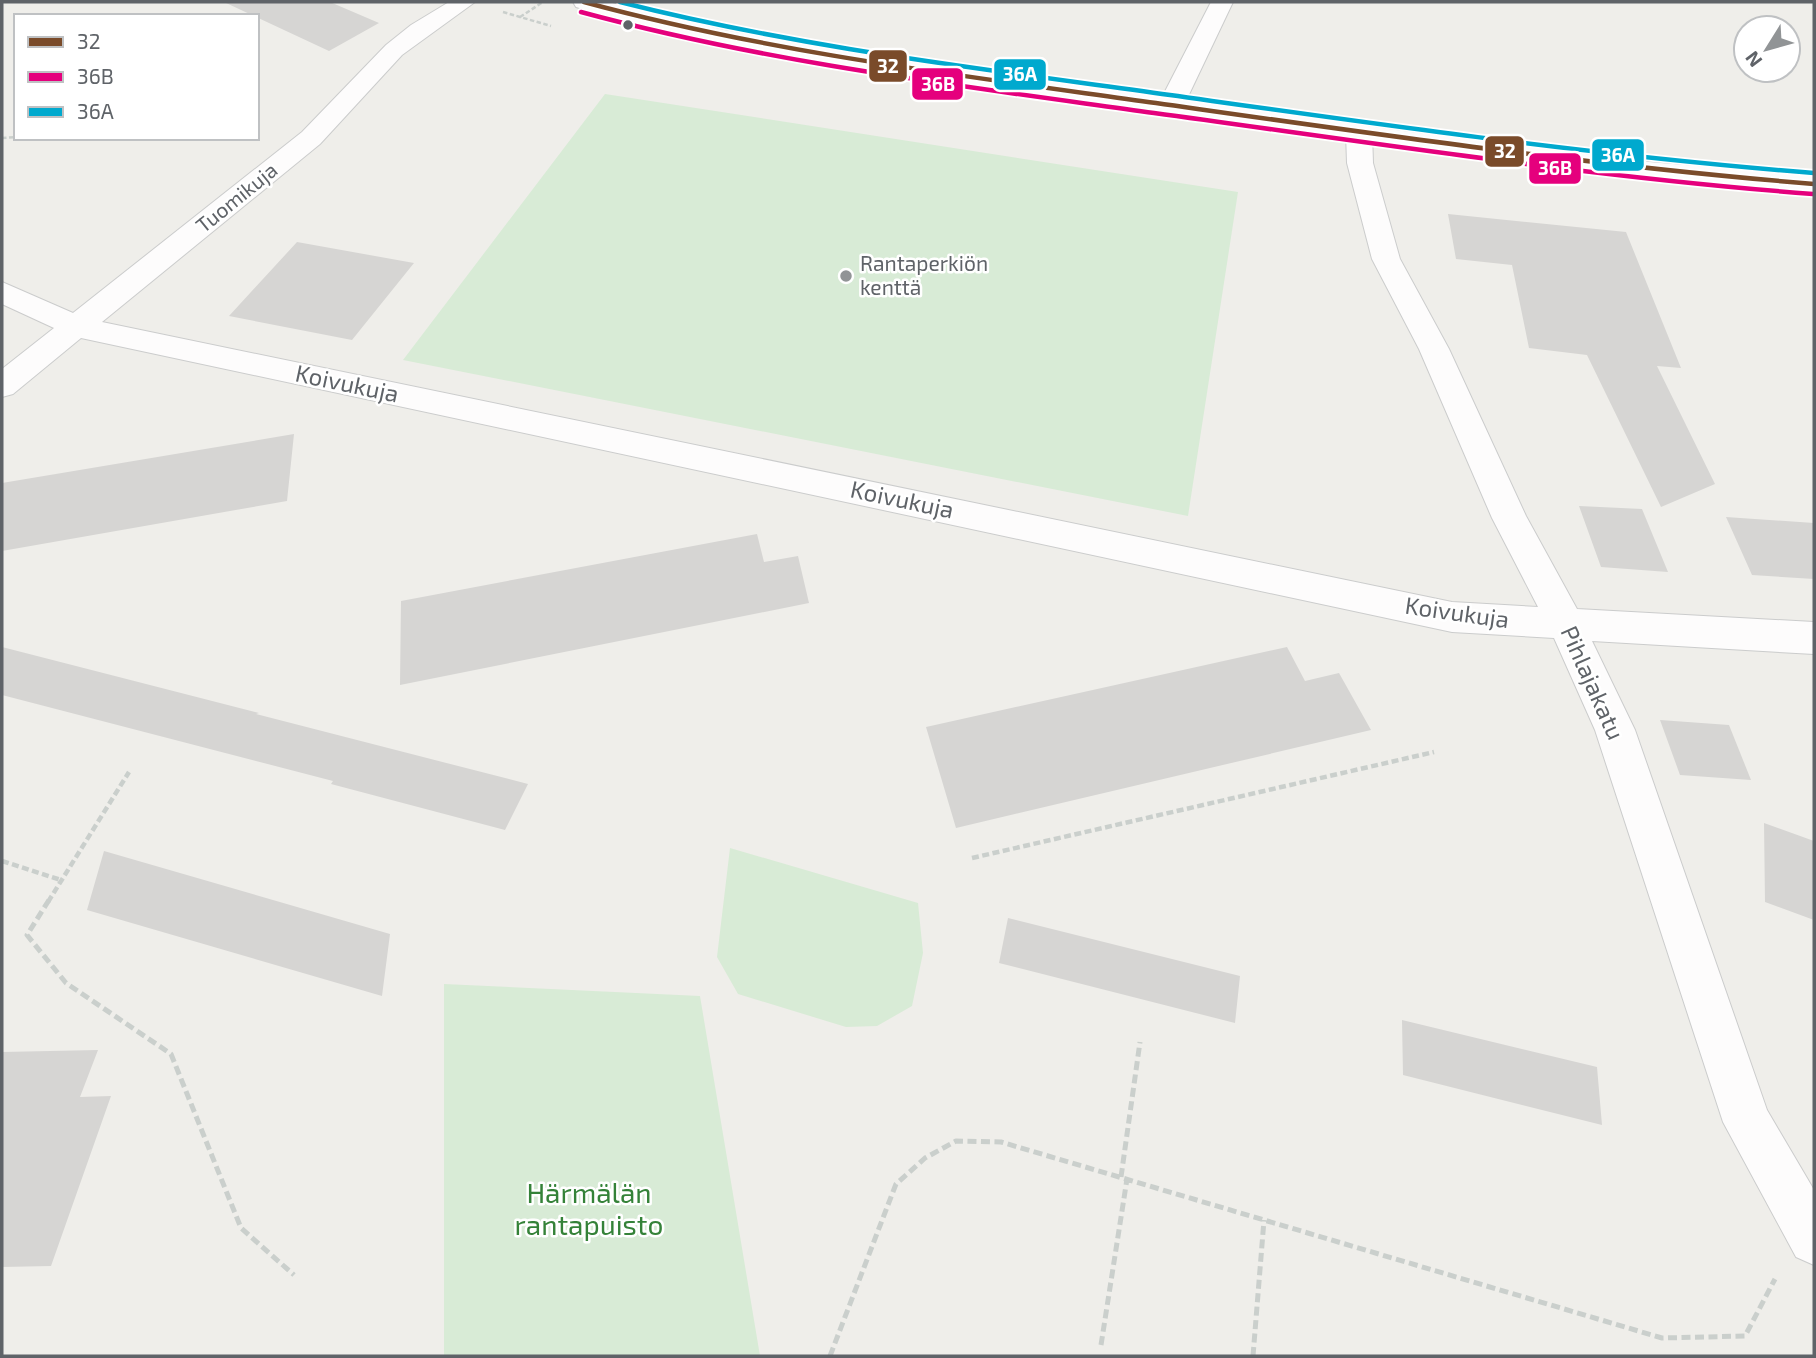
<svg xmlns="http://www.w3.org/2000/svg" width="1816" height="1358" font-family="'Exo 2',sans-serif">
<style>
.green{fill:#d8ebd6}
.building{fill:#d6d5d3}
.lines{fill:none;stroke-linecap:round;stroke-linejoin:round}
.street-casing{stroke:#cbcccc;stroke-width:2}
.secondary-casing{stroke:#cacacb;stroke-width:2}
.path-far2{stroke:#cacfcc;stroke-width:2.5;stroke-dasharray:4.5 2.5;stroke-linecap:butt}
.path-far1{stroke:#cacfcc;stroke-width:4.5;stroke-dasharray:7 3.5;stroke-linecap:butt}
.path{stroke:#cacfcc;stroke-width:5;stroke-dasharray:9 4.5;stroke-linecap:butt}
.street{fill:#fdfcfc;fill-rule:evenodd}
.secondary{fill:#fdfcfc;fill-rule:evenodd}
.bus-1-casing{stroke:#fff;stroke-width:8}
.bus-2-casing{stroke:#fff;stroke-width:8}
.bus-3-casing{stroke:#fff;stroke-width:8}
.bus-1{stroke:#7a4b2a;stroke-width:4.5}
.bus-2{stroke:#e5007d;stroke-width:4.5}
.bus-3{stroke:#00a9ce;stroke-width:4.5}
.bus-dot{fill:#5f6368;stroke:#fff;stroke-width:2.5}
.poi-dot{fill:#919496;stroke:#fff;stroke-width:2.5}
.labels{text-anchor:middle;stroke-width:5;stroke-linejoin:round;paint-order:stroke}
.far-street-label{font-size:21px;fill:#5f6368;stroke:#fff}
.far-poi-label{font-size:21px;fill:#5f6368;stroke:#fff;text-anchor:start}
.street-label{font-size:24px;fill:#5f6368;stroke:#fff}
.near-park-label{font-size:28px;fill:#348238;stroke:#fff}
.line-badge{stroke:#fff;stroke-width:2.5}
.badge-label{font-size:19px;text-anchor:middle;font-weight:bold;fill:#fff}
</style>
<rect width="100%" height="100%" fill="#efeeea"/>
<!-- green -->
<path class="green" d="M 605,94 L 1238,192 L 1188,516 L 403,360 Z
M 730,848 L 918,903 L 923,953 L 912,1006 L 877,1026 L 846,1027 L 738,994 L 717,957 Z
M 444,984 L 700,996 L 760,1356 L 444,1356 Z"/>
<!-- building -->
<path class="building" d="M 224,2 L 330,2 L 379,23 L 329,51 Z
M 1448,214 L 1626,232 L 1681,368 L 1657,366 L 1715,484 L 1661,507 L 1587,355 L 1529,348 L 1512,265 L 1456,259 Z
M 297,242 L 414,263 L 352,340 L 229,316 Z
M 294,434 L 287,501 L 2,551 L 2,483 Z
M 1579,506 L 1642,509 L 1668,572 L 1601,567 Z
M 1726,517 L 1814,523 L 1814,579 L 1752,575 Z
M 757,534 L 764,562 L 798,556 L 809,603 L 400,685 L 401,601 Z
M 2,647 L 259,713 L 256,714 L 528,784 L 505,830 L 331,784 L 333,781 L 2,695 Z
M 1287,647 L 1305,681 L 1339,673 L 1371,730 L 956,828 L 926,727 Z
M 1660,720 L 1729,725 L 1751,780 L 1680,775 Z
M 1764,823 L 1814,841 L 1814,920 L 1765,902 Z
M 104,851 L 390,934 L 382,996 L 87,910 Z
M 1008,918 L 1240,976 L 1235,1023 L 999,963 Z
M 1402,1020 L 1597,1067 L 1602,1125 L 1403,1075 Z
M 98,1050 L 80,1097 L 111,1096 L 51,1266 L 2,1267 L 2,1052 Z"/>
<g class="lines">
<defs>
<path id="street" d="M 449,2 L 475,2 L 402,55 L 320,144 L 102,322 L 1452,602 L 1538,607 L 1492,518 L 1419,349 L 1372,259 L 1347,163 L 1346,133 L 1350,128 L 1359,125 L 1368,128 L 1372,133 L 1373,163 L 1400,259 L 1449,349 L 1526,516 L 1577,609 L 1814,622 L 1814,654 L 1592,641 L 1635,730 L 1767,1110 L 1814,1190 L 1814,1265 L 1796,1257 L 1723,1122 L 1595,730 L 1554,638 L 1452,632 L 81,338 L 13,394 L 2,397 L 2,369 L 54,328 L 2,304 L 2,282 L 73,313 L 302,132 L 386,45 L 411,25 Z
M 1211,2 L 1233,2 L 1184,105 L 1180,110 L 1171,113 L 1162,110 L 1158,105 Z"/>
<path id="secondary" d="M 573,2 L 608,2 L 724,30 L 865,55 L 1403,131 L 1649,162 L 1814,176 L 1814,192 C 1594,179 1376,142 1158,111 C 963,83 765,63 576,7 Z"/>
</defs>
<!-- street casing -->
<use href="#street" class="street-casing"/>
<!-- secondary casing -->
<use href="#secondary" class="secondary-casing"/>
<!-- path-far2 -->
<path class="path-far2" d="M 503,12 L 551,26
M 520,17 L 543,2
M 2,138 L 16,137"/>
<!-- path-far1 -->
<path class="path-far1" d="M 972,858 L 1434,752
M 2,861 L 61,880
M 48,902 L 129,772"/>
<!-- path -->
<path class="path" d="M 49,900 L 27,935 L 66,983 L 171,1054 L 241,1228 L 294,1275
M 1121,1177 L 1140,1042
M 1101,1345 L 1127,1179
M 830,1356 L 896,1184 L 925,1158 L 956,1141 L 1001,1142 L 1662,1338 L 1745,1336 L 1775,1279
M 1253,1356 L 1264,1220"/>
<!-- street -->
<use href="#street" class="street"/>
<!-- secondary -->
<use href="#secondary" class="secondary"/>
<defs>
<path id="bus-1" d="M 584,2 C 772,53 964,76 1156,103 C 1375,134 1594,166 1814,184"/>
<path id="bus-2" d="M 581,12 C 769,63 961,86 1154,113 C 1374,143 1592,177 1813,194"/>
<path id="bus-3" d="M 620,2 C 801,48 985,69 1170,95 C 1384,125 1598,156 1814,173"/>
</defs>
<!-- bus-1 casing -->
<use href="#bus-1" class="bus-1-casing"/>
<!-- bus-2 casing -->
<use href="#bus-2" class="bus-2-casing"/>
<!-- bus-3 casing -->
<use href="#bus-3" class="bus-3-casing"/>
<!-- bus-1 -->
<use href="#bus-1" class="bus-1"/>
<!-- bus-2 -->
<use href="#bus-2" class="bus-2"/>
<!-- bus-3 -->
<use href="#bus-3" class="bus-3"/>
</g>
<!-- markers -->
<circle class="bus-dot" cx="628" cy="25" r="6"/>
<circle class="poi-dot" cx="846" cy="276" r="7"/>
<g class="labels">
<!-- far-street labels -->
<g class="far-street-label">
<text transform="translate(237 198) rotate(-39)" y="7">Tuomikuja</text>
</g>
<!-- far-poi labels -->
<g class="far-poi-label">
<text x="860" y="271">Rantaperkiön<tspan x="860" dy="24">kenttä</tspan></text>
</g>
<!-- street labels -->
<g class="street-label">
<text transform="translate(347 384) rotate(12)" y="8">Koivukuja</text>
<text transform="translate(902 500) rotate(12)" y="8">Koivukuja</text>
<text transform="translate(1457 613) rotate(8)" y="8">Koivukuja</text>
<text transform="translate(1592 683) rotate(66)" y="8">Pihlajakatu</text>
</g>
<!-- near-park labels -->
<g class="near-park-label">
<text x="589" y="1203">Härmälän<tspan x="589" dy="32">rantapuisto</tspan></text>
</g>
</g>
<g class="line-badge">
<rect x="868" y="49" width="40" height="34" rx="7" fill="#7a4b2a"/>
<rect x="993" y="58" width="54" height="33" rx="7" fill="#00a9ce"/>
<rect x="911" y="67" width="53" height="34" rx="7" fill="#e5007d"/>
<rect x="1484" y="135" width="41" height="33" rx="7" fill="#7a4b2a"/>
<rect x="1591" y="138" width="54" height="34" rx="7" fill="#00a9ce"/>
<rect x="1528" y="152" width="54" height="33" rx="7" fill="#e5007d"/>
</g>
<g class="badge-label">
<text x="888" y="73">32</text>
<text x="1020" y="81">36A</text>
<text x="938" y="91">36B</text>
<text x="1505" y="158">32</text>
<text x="1618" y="162">36A</text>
<text x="1555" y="175">36B</text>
</g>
<!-- border -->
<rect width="1816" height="1358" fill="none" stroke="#5f6368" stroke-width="7"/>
<!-- legend -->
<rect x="14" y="14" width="245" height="126" fill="#ffffff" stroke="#bfc1c3" stroke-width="2"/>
<rect x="28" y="37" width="35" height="10" fill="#7a4b2a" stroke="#bfc1c3" stroke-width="2"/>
<text x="77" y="49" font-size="21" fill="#5f6368">32</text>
<rect x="28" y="72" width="35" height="10" fill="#e5007d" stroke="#bfc1c3" stroke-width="2"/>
<text x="77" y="84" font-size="21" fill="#5f6368">36B</text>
<rect x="28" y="107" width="35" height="10" fill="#00a9ce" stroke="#bfc1c3" stroke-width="2"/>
<text x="77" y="119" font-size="21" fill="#5f6368">36A</text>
<!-- north arrow -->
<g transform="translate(1767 49) rotate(233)"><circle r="33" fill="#ffffff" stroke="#bfc1c3" stroke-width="2"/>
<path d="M0-5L12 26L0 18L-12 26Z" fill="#919496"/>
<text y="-10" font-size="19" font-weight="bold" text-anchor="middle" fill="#5f6368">N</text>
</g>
</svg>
